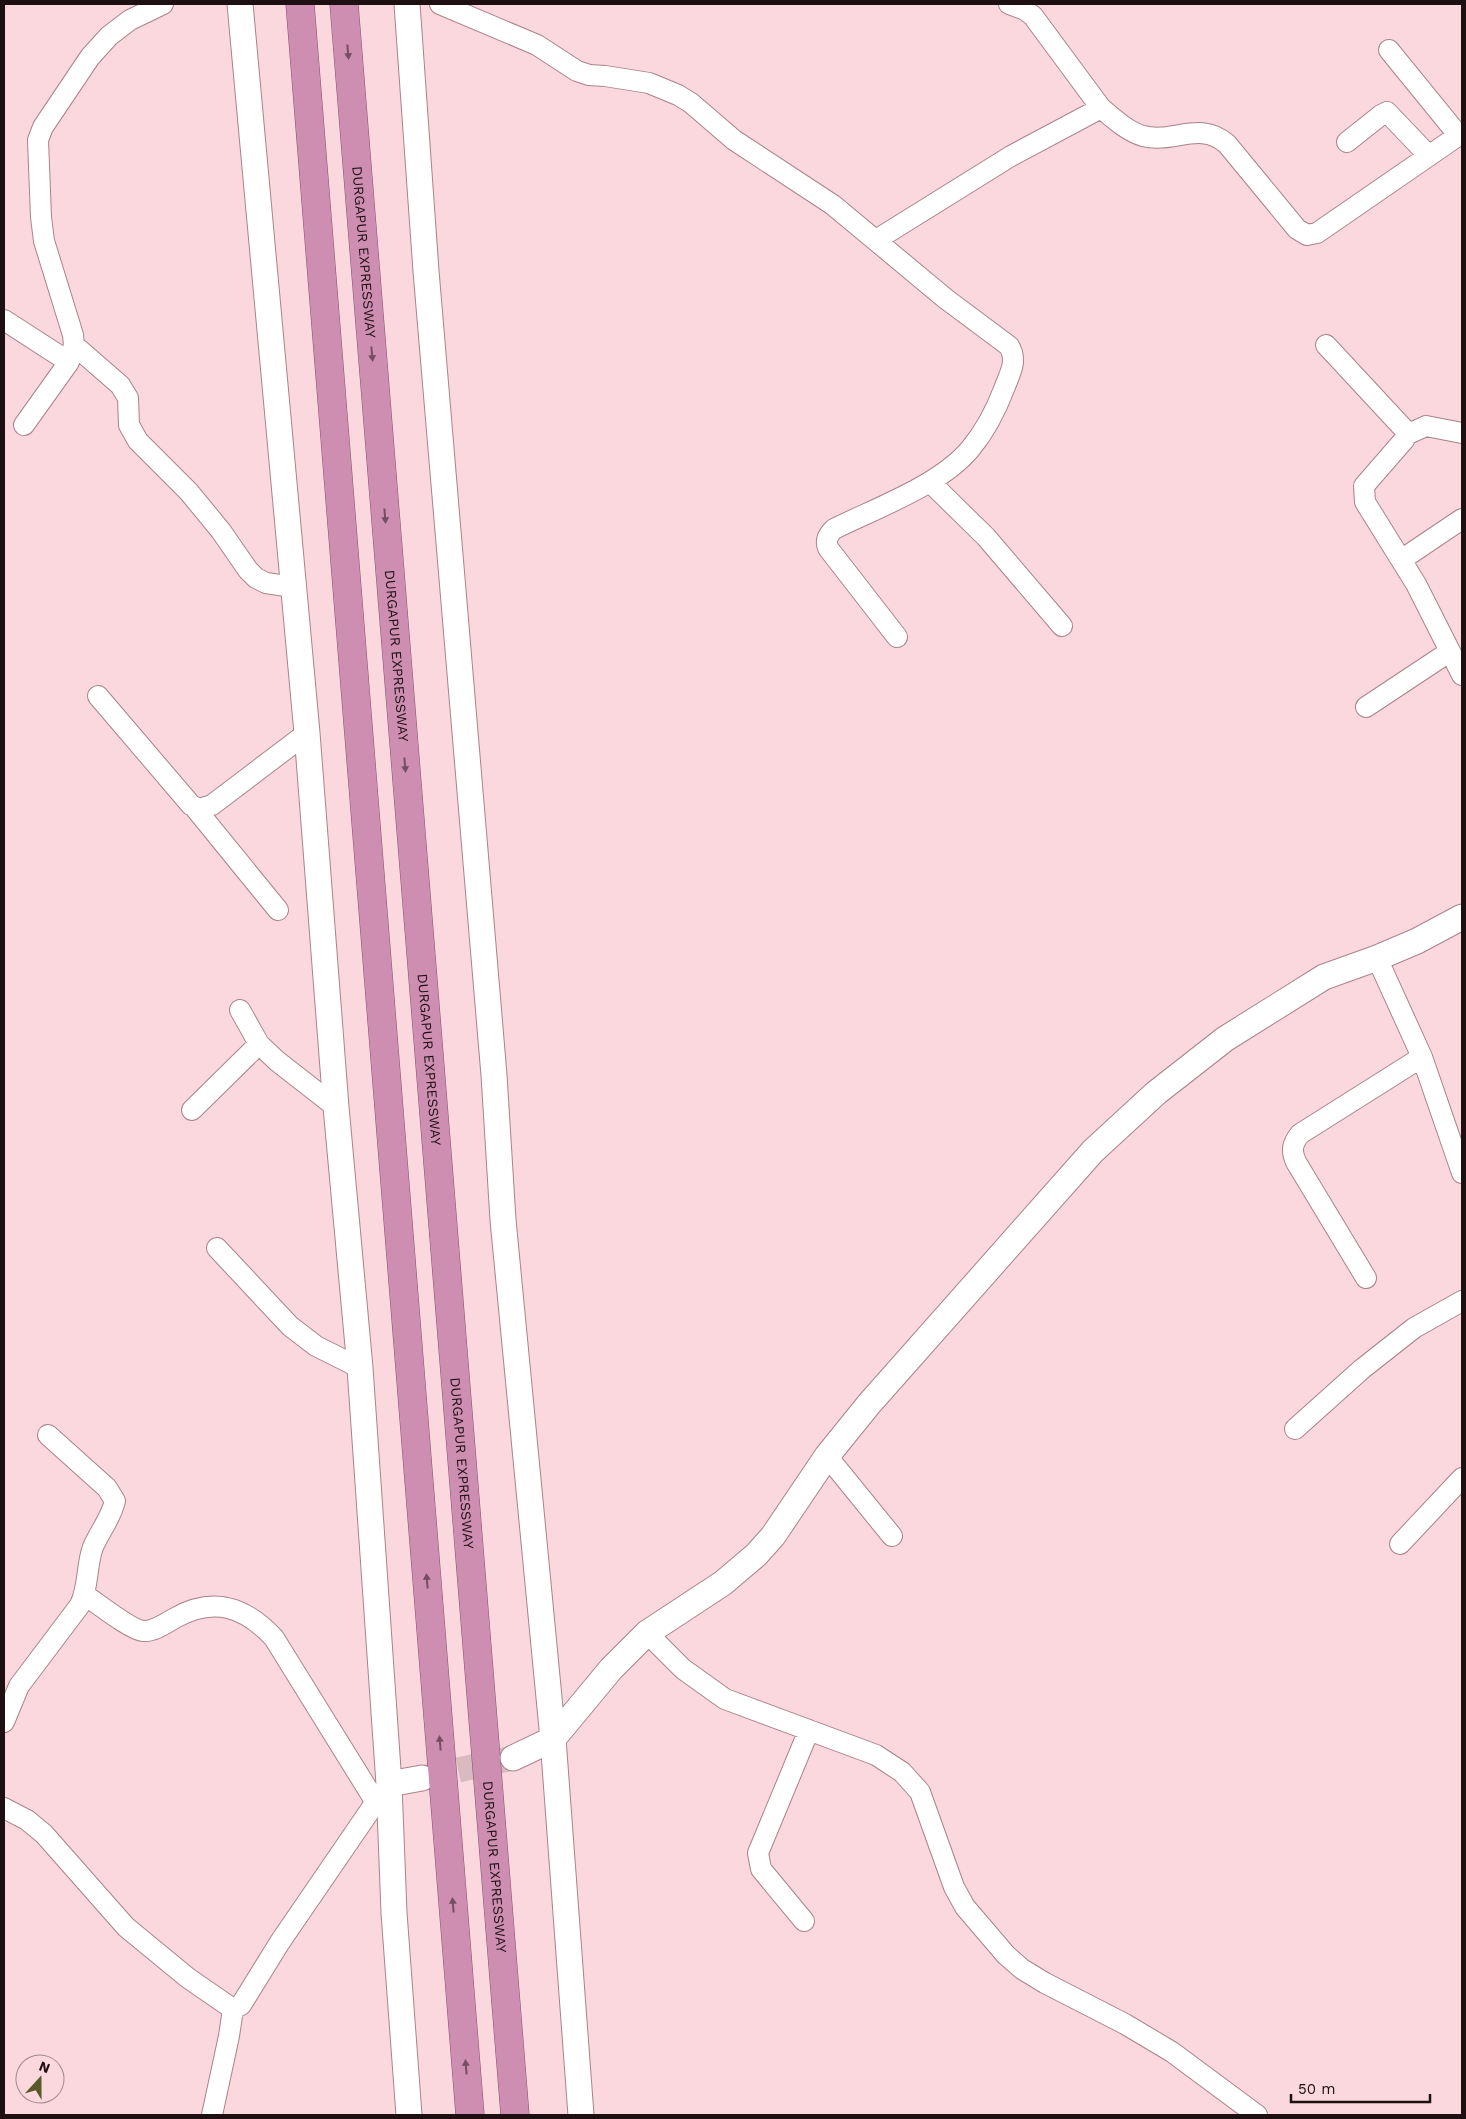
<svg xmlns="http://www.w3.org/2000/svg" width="1466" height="2119" font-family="'Work Sans',sans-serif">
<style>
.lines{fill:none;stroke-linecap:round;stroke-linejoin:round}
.tertiary-tunnel{stroke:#d9babf;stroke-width:25;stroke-dasharray:25 12;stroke-linecap:butt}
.minor-casing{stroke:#aa838a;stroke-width:22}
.tertiary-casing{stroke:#aa838a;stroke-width:27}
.trunk-casing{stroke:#884f6d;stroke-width:29}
.minor{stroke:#fff;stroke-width:20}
.tertiary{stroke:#fff;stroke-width:25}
.trunk{stroke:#ce8eb2;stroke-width:28}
.oneway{fill:#764e62}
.labels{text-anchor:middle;stroke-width:5;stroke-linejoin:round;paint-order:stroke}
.street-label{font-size:14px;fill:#1d0f12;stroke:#fad8dd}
</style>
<rect width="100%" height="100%" fill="#fad8dd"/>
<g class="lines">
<!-- tertiary-tunnel -->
<path class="tertiary-tunnel" d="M 422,1778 L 513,1758"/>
<defs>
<path id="minor" d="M 440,4 L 537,45 L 577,71 L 589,75 L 605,76 L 649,83 L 678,95 L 691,103 L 734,140 L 833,205 L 946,299 L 1009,346 C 1018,361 1010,373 1004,389 C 996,410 985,431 971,448 C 941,485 876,508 834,529 C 828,535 825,540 828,548 L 897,637
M 1389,50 L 1459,136
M 1101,108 C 1114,119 1127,131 1143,136 C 1173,144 1200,120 1227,144 L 1297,229 L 1307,235 L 1317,233 L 1462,133
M 1347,142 L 1381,115 L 1387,112 L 1429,156
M 876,240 L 1011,156 L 1101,108 L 1033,16 L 1025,10 L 1009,4
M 4,320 L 69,362
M 74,345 L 120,385 L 128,398 L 129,425 L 138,441 L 189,492 L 221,531 L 248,570 L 256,578 L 266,583 L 293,587
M 1326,345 L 1404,429 L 1406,435 L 1404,440 L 1364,486 L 1365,502 L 1416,584 L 1462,675
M 24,425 L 69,362 L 74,345 L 73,335 L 44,241 L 41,217 L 38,140 L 43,127 L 90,57 L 109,36 L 130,20 L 163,4
M 1406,435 L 1426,426 L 1462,433
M 930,482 L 986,537 L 1062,626
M 1401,560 L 1462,519
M 98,696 L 191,805 L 199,809 L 212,805 L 307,733
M 1366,707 L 1449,652
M 195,808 L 278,910
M 1377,958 L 1422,1057 L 1462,1173
M 240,1010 L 259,1044 L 277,1061 L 336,1107
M 192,1110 L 259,1044
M 217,1248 L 290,1326 L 316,1346 L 360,1368
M 1366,1278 L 1296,1162 C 1291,1151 1292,1144 1300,1134 L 1422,1057
M 1295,1429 L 1362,1369 L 1414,1328 L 1462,1301
M 827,1456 L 892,1536
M 1400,1544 L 1462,1478
M 85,1595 C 97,1603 131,1630 143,1631 C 154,1632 166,1623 175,1618 C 214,1596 245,1607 274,1638 L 375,1801
M 647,1633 L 683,1669 L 725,1699 L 876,1755 L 902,1772 L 920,1792 L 954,1887 L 965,1907 L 1006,1955 L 1022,1969 L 1045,1983 L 1125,2024 L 1172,2052 L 1257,2115
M 4,1722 L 19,1686 L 80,1605 C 89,1587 86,1566 93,1547 C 100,1531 111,1518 115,1501 L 107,1488 L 48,1435
M 4,1808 L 27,1820 L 44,1834 L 126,1927 L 188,1978 L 233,2009
M 804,1921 L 761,1869 L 758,1853 L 809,1730
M 212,2115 L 229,2036 L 233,2009 L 241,2005 L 280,1942 L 384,1790"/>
<path id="tertiary" d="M 240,4 L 307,733 L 336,1107 L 360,1368 L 389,1784 L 394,1913 L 409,2115
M 407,4 L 426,271 L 494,1075 L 503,1220 L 553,1739 L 581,2115
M 513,1758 L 553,1739 L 611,1669 L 647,1633 L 723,1583 L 756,1555 L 773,1536 L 827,1456 L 869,1404 L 1093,1151 L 1156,1093 L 1225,1039 L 1324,977 L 1377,958 L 1417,941 L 1462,917
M 389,1784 L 422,1778"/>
<g id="trunk">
<path d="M 300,4 L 470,2115"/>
<path id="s1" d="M 344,4 L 515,2115"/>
</g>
</defs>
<!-- minor casing -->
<use href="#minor" class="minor-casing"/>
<!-- tertiary casing -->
<use href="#tertiary" class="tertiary-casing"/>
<!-- trunk casing -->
<use href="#trunk" class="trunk-casing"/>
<!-- minor -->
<use href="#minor" class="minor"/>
<!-- tertiary -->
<use href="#tertiary" class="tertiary"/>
<!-- trunk -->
<use href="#trunk" class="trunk"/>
</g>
<!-- one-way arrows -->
<defs><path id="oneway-solid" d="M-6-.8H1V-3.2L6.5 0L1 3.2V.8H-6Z" transform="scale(1.25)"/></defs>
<g class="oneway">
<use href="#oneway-solid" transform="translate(348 52) rotate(85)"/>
<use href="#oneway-solid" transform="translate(372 354) rotate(85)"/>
<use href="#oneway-solid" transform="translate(385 516) rotate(85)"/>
<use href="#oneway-solid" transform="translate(405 765) rotate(85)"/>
<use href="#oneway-solid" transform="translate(427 1581) rotate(-95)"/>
<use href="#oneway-solid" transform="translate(440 1743) rotate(-95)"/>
<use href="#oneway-solid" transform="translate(453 1905) rotate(-95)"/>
<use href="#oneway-solid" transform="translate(466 2067) rotate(-95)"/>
</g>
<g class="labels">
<!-- street labels -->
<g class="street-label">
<text dy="5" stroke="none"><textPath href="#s1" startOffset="249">DURGAPUR EXPRESSWAY</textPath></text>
<text dy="5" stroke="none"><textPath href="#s1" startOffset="654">DURGAPUR EXPRESSWAY</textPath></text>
<text dy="5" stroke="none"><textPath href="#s1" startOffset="1059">DURGAPUR EXPRESSWAY</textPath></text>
<text dy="5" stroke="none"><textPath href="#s1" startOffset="1464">DURGAPUR EXPRESSWAY</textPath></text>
<text dy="5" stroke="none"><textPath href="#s1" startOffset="1869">DURGAPUR EXPRESSWAY</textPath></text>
</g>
</g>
<!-- border -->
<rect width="1466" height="2119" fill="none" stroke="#1d0f12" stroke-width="10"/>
<!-- north arrow -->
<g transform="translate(40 2079) rotate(21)"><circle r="24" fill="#fad8dd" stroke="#a2888c"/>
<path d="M0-4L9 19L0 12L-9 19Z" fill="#575a27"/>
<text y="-8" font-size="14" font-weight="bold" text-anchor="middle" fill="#1d0f12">N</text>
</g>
<!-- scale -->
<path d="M1291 2094v8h139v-8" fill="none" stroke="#1d0f12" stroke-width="2.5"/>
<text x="1298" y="2094" font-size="15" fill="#1d0f12" stroke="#fad8dd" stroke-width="4" paint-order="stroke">50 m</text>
</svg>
